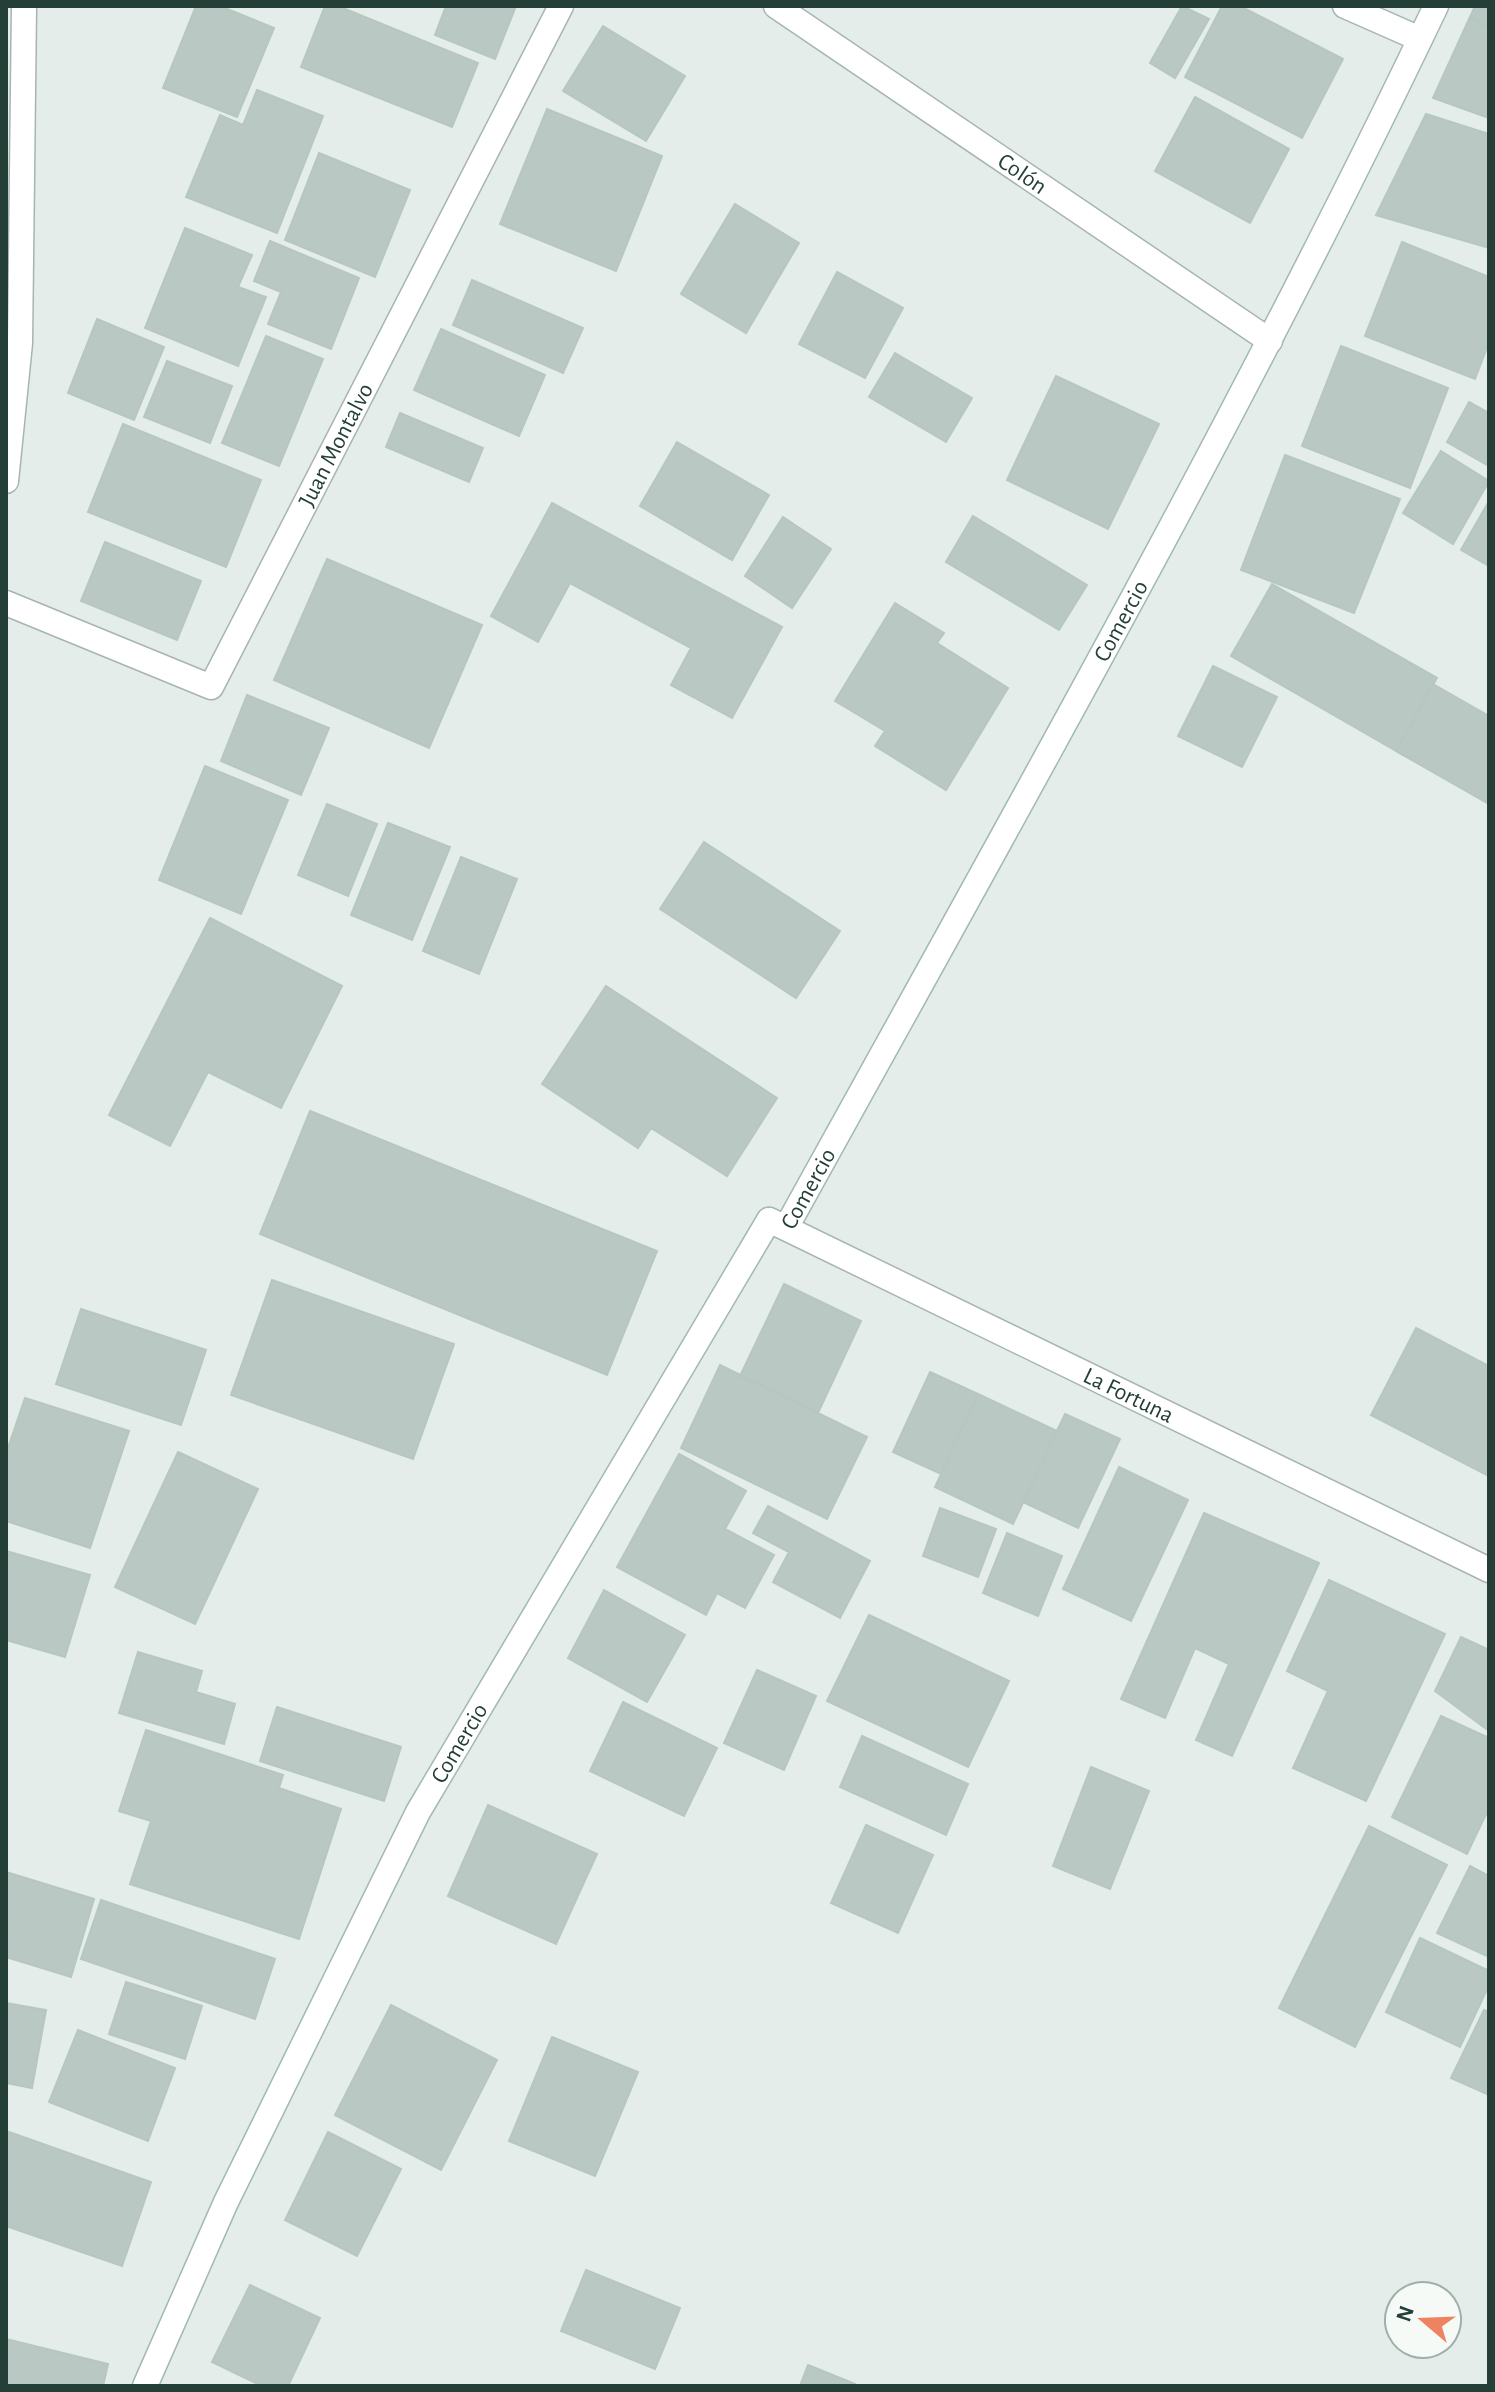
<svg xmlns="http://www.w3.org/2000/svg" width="1495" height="2392" font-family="'Alegreya Sans',sans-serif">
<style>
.building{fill:#b9c8c2;stroke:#b6c7c0;stroke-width:2}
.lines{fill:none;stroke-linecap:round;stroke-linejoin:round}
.street-casing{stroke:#a7b5b0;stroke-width:27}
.secondary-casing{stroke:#a2b9b1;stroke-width:27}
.street{stroke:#fff;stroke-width:24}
.secondary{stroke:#fff;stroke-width:24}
.labels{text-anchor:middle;stroke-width:6;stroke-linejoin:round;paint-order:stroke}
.street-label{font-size:24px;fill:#243f37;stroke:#f5faf7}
</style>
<rect width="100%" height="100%" fill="#e4ede9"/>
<!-- building -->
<path class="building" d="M 196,6 L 220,6 L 274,28 L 237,117 L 163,88 Z
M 325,6 L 338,6 L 478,63 L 452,127 L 301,67 Z
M 446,6 L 516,6 L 495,59 L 435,35 Z
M 1182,6 L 1209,19 L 1175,78 L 1150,63 Z
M 1222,6 L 1240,6 L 1343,59 L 1302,138 L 1185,77 Z
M 1475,6 L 1489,6 L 1489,27 L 1470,17 Z
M 1470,17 L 1489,27 L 1489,118 L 1433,98 Z
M 603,26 L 685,76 L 646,141 L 563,91 Z
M 257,90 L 323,116 L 277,233 L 186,197 L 220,115 L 243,125 Z
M 1195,97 L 1289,149 L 1250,223 L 1155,171 Z
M 547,109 L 662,156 L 616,271 L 500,224 Z
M 1426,114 L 1489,134 L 1489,248 L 1376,215 Z
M 319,153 L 410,190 L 375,277 L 285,240 Z
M 735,204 L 799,243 L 746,333 L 681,294 Z
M 185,228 L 252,255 L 238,287 L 266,297 L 238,366 L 145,328 Z
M 270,241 L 359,278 L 331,349 L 268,324 L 281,292 L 254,281 Z
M 1402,242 L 1489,277 L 1489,342 L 1475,379 L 1365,336 Z
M 837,272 L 903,308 L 865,378 L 799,344 Z
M 472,280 L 583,328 L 563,373 L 453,325 Z
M 97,319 L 164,347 L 134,420 L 68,393 Z
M 441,329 L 545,375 L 519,436 L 414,390 Z
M 266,336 L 323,359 L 279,466 L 222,443 Z
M 1341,346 L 1448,388 L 1410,488 L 1302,446 Z
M 895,353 L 972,398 L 946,442 L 869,397 Z
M 167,361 L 232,386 L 210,443 L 144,417 Z
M 1056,376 L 1159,424 L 1108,529 L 1007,480 Z
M 1469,402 L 1489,413 L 1489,466 L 1447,442 Z
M 400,413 L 483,448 L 469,482 L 386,447 Z
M 123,424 L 261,480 L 226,567 L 88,512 Z
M 677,442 L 769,495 L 732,560 L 640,506 Z
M 1441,451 L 1489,481 L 1453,544 L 1403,513 Z
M 1285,455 L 1400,499 L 1354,613 L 1241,570 Z
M 1489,501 L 1489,566 L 1461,550 Z
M 552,503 L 782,627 L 732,718 L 671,685 L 691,648 L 570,583 L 538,642 L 491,616 Z
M 973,516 L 1087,585 L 1059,630 L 946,562 Z
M 783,517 L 831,549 L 792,608 L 745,576 Z
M 105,542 L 201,581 L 177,640 L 81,601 Z
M 327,559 L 482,625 L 429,748 L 274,680 Z
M 1272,584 L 1437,678 L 1396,751 L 1231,656 Z
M 895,603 L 944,633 L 937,643 L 1008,688 L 946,790 L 875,746 L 885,731 L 835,701 Z
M 1213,666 L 1277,697 L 1242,767 L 1178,736 Z
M 1433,684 L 1489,716 L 1489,804 L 1396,751 Z
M 247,695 L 329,728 L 301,795 L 221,761 Z
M 205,766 L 288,800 L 241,914 L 159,880 Z
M 327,804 L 377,824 L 348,896 L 298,875 Z
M 388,823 L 450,847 L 412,940 L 351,915 Z
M 704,842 L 840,931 L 796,998 L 660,909 Z
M 461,857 L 517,879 L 479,974 L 423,951 Z
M 210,918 L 342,986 L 281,1108 L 208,1072 L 170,1146 L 109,1115 Z
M 606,986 L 777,1098 L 727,1176 L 651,1128 L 638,1148 L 542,1084 Z
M 310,1111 L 657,1251 L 607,1375 L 260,1234 Z
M 272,1280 L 454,1344 L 413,1459 L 231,1395 Z
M 784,1284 L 861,1321 L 818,1413 L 740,1376 Z
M 81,1309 L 206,1350 L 181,1425 L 56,1384 Z
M 1416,1328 L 1489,1366 L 1489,1476 L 1371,1415 Z
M 720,1365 L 867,1437 L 827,1519 L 681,1448 Z
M 930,1372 L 978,1394 L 941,1474 L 893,1452 Z
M 978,1394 L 1057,1431 L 1013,1524 L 935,1487 Z
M 25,1398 L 129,1431 L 90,1548 L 6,1521 L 6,1454 Z
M 1065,1414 L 1120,1439 L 1078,1528 L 1023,1502 Z
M 178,1452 L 258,1489 L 195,1624 L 115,1587 Z
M 679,1454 L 746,1491 L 725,1529 L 774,1555 L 745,1608 L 717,1593 L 706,1615 L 617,1567 Z
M 1119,1467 L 1188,1500 L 1131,1621 L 1063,1589 Z
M 768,1506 L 870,1561 L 840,1618 L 773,1582 L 789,1552 L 753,1533 Z
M 940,1508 L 996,1529 L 978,1577 L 923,1556 Z
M 1204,1513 L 1319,1563 L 1232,1756 L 1196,1740 L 1229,1664 L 1195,1648 L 1165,1718 L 1121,1699 Z
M 1007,1533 L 1062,1556 L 1038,1616 L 983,1593 Z
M 6,1551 L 90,1575 L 65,1657 L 6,1640 Z
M 1329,1580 L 1445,1634 L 1366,1801 L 1293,1768 L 1328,1691 L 1287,1671 Z
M 604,1590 L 685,1635 L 647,1702 L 568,1658 Z
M 869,1615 L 1009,1681 L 968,1767 L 827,1701 Z
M 1461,1637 L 1489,1650 L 1489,1731 L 1435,1691 Z
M 138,1652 L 202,1671 L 196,1692 L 235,1704 L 224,1744 L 119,1713 Z
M 757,1670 L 816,1696 L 784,1770 L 724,1743 Z
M 623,1702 L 717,1748 L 684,1816 L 590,1771 Z
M 277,1707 L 401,1747 L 384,1801 L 260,1761 Z
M 1441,1716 L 1489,1738 L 1489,1808 L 1467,1854 L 1392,1817 Z
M 146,1730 L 283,1775 L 279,1788 L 341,1809 L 299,1939 L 130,1884 L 151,1821 L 119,1811 Z
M 862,1736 L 968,1784 L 946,1835 L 840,1787 Z
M 1091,1767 L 1149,1791 L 1110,1889 L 1053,1866 Z
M 488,1805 L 597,1854 L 556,1944 L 448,1896 Z
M 866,1825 L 933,1855 L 898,1933 L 831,1903 Z
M 1369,1826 L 1447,1865 L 1355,2047 L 1279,2008 Z
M 1470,1866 L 1489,1876 L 1489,1957 L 1437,1933 Z
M 6,1872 L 94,1899 L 71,1977 L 6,1957 L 8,1924 L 6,1923 Z
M 101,1900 L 275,1959 L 255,2019 L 81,1959 Z
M 1420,1938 L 1489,1971 L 1489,1985 L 1460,2047 L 1386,2012 Z
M 126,1982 L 202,2006 L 185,2059 L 109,2034 Z
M 6,2003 L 46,2010 L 32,2088 L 6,2083 Z
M 391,2005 L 497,2060 L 441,2170 L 335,2115 Z
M 1484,2010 L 1489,2012 L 1489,2095 L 1451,2078 Z
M 78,2030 L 175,2068 L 148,2141 L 49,2102 Z
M 552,2037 L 638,2072 L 595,2176 L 509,2141 Z
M 9,2132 L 151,2182 L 122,2266 L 6,2226 L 6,2139 Z
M 328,2132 L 401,2169 L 357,2256 L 285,2220 Z
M 586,2270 L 680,2308 L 655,2369 L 561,2331 Z
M 250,2285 L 320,2318 L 288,2386 L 262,2386 L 212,2362 Z
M 6,2339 L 108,2364 L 103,2386 L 6,2386 Z
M 808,2365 L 855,2384 L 855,2386 L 800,2386 Z"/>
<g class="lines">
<defs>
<g id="street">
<path id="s1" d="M 776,6 L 1270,341"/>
<path d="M 1345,6 L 1420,39"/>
<path d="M 6,481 L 20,343 L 24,6"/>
<path id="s2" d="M 6,603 L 211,687 L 561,6"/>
<path id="s3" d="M 769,1220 L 1489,1570"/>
</g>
<g id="secondary">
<path id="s4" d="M 145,2386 L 226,2202 L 418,1812 L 769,1220 L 786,1228 C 1009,824 1237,423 1436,6"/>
</g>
</defs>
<!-- street casing -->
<use href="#street" class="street-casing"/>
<!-- secondary casing -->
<use href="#secondary" class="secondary-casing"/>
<!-- street -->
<use href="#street" class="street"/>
<!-- secondary -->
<use href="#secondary" class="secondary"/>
</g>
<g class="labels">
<!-- street labels -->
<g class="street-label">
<text dy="8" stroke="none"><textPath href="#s1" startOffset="298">Colón</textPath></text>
<text dy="8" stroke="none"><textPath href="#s2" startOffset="494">Juan Montalvo</textPath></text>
<text dy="8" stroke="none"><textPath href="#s4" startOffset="2036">Comercio</textPath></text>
<text dy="8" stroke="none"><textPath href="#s4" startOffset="1388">Comercio</textPath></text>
<text dy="8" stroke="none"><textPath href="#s3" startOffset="400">La Fortuna</textPath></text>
<text dy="8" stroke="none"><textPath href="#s4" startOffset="716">Comercio</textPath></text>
</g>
</g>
<!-- border -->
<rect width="1495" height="2392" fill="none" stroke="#243f37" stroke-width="16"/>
<!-- north arrow -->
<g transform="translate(1423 2320) rotate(289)"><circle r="38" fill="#f5faf7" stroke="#a1afaa" stroke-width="2"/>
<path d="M0-6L14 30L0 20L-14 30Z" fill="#ef8260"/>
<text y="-12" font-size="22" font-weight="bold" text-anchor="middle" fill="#243f37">N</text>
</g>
</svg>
